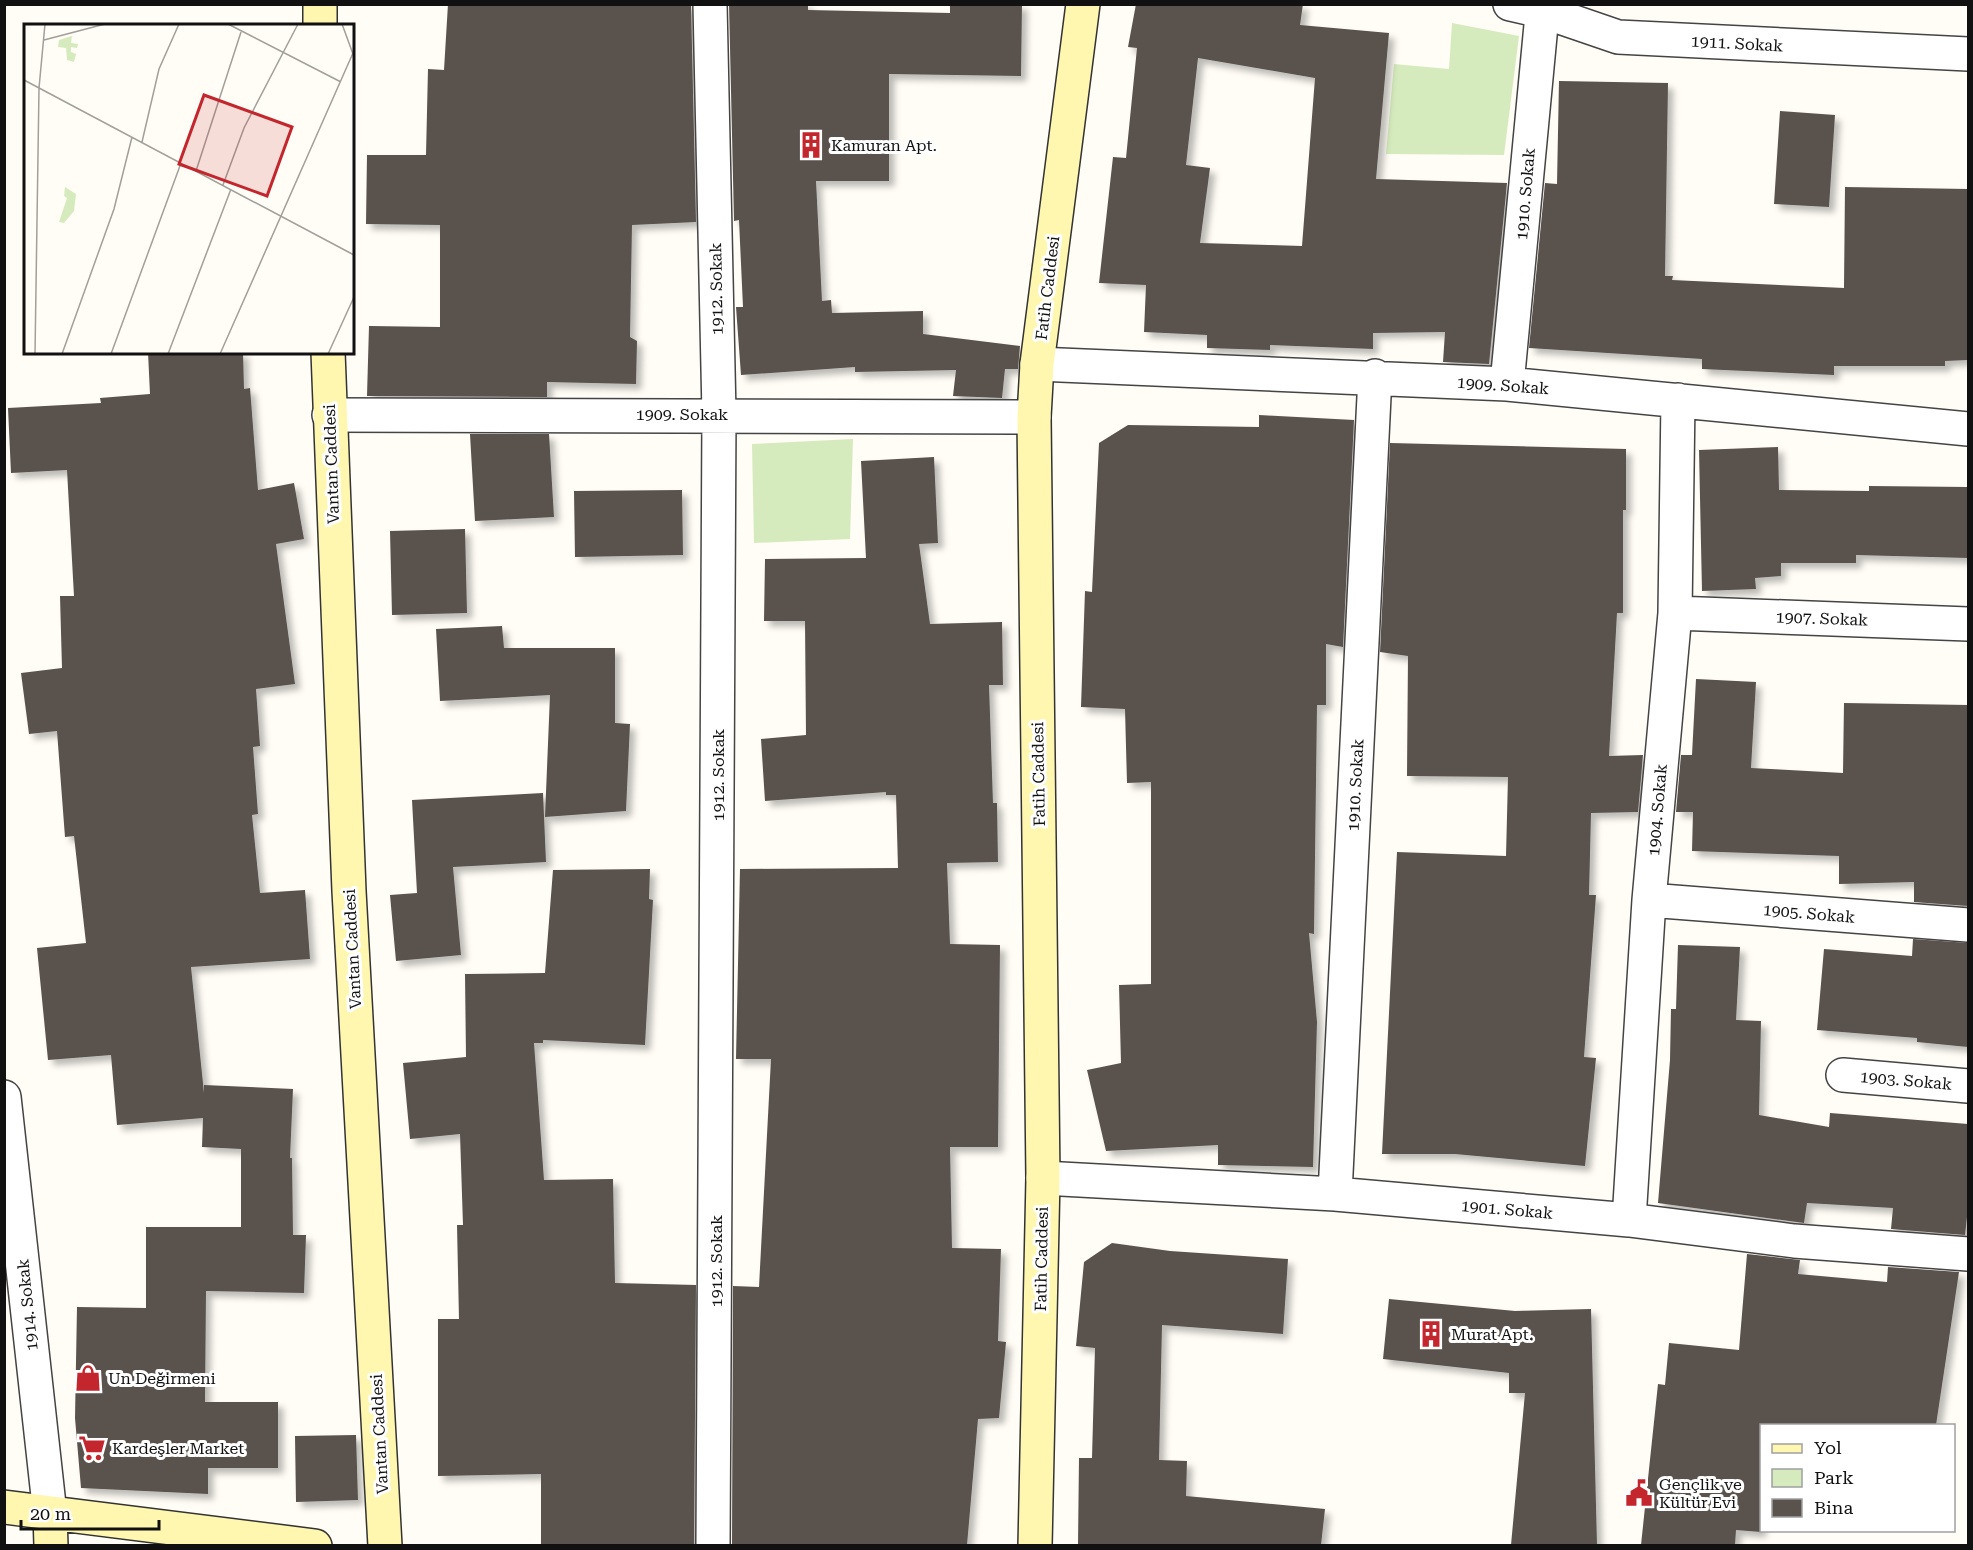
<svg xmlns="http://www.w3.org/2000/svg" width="1973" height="1550" font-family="'Roboto Serif',serif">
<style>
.green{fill:#d5ebbd}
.building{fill:#5a524d;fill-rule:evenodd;filter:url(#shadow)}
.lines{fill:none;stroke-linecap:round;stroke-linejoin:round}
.street-casing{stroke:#444;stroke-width:36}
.secondary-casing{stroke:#333;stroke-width:36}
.street{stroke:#fff;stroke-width:33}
.secondary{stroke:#fff6b0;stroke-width:33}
.labels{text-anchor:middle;stroke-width:6;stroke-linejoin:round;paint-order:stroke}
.street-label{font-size:16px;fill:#111;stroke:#fff}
.poi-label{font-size:16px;fill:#111;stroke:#fff;text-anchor:start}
.inset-road{fill:none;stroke:#a09f9a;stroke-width:1.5}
.view{fill:#c4262e;fill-opacity:0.15;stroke:#c4262e;stroke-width:3}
.inset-edge{fill:none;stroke:#111;stroke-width:3}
</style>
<defs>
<filter id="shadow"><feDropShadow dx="5.5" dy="5.5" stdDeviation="3" flood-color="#0004"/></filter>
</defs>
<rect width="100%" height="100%" fill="#fffdf5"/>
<!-- green -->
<path class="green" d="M 1452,23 L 1519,36 L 1504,155 L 1386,154 L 1394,64 L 1449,69 Z
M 853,439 L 850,539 L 754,543 L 752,444 Z"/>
<!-- building -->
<path class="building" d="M 448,4 L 691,4 L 696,222 L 632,225 L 630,337 L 637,341 L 636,384 L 547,382 L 547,397 L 367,396 L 369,326 L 440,327 L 440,225 L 366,224 L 367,155 L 426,155 L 428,69 L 444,70 Z
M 729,4 L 808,4 L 808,10 L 950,13 L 950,4 L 1022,4 L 1021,76 L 889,74 L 889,181 L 816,181 L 822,301 L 831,300 L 832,313 L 923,311 L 923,334 L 1020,346 L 1018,369 L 1005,369 L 1002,398 L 953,396 L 956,370 L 855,372 L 855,367 L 741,375 L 736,307 L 743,307 L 739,220 L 734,221 Z
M 1136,4 L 1303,4 L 1300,25 L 1389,33 L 1376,179 L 1507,183 L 1489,364 L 1443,362 L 1445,332 L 1373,333 L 1373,349 L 1270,345 L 1270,350 L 1207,348 L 1207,335 L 1144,332 L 1146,285 L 1099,283 L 1113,157 L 1126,158 L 1137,48 L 1128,47 ZM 1198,58 L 1315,78 L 1302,246 L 1200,243 L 1210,168 L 1186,165 Z
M 1559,81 L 1668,83 L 1665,276 L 1673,276 L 1672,280 L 1844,288 L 1845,187 L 1968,189 L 1968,360 L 1945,361 L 1945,366 L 1834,366 L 1834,375 L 1702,369 L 1702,359 L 1529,348 L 1545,183 L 1557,184 Z
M 1780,111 L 1835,115 L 1829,207 L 1774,204 Z
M 148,352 L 243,352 L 244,389 L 250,388 L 258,490 L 294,483 L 304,539 L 276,544 L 295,684 L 256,689 L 260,746 L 253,747 L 258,814 L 252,815 L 260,893 L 305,890 L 310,959 L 191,967 L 204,1093 L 204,1085 L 293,1089 L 290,1158 L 292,1158 L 293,1235 L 306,1235 L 304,1293 L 206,1291 L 205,1402 L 278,1402 L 278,1468 L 208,1468 L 208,1494 L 81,1488 L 75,1418 L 77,1307 L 146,1308 L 146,1227 L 241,1227 L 241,1149 L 202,1147 L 203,1118 L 117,1125 L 111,1055 L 48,1060 L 37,948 L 86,943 L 74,836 L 65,837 L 57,731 L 29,734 L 21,673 L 62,668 L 60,596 L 74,596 L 67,470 L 11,473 L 8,408 L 101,403 L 100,398 L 150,394 Z
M 1259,415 L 1354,420 L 1343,647 L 1326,644 L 1326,705 L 1317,705 L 1314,934 L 1309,933 L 1317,1022 L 1313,1167 L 1218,1165 L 1218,1145 L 1106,1151 L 1087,1070 L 1121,1063 L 1119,985 L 1151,984 L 1151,782 L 1127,783 L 1125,709 L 1081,707 L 1085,591 L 1092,592 L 1099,443 L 1128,425 L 1259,427 Z
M 470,434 L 549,434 L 554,517 L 475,521 Z
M 1390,443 L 1626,449 L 1626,510 L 1623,510 L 1623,613 L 1617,613 L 1609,756 L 1643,755 L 1638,812 L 1591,813 L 1589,895 L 1596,895 L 1584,1057 L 1596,1058 L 1585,1166 L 1455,1154 L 1382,1154 L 1397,852 L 1506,856 L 1508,777 L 1407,776 L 1408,656 L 1380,652 Z
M 1778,447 L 1779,490 L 1869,491 L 1869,486 L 1968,487 L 1968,558 L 1856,555 L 1856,563 L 1781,563 L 1781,576 L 1755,578 L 1756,589 L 1702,591 L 1699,450 Z
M 934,457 L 938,543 L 919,544 L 930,624 L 1002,622 L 1003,685 L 989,685 L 993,803 L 997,803 L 998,862 L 947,863 L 950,944 L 1000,945 L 998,1147 L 950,1147 L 952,1248 L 1001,1249 L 998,1341 L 1006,1342 L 999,1418 L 978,1419 L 967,1545 L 732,1545 L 733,1286 L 759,1287 L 771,1059 L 736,1059 L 740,869 L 898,868 L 896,795 L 886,795 L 886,792 L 765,801 L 761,739 L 806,735 L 805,621 L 764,621 L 765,559 L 866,558 L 861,461 Z
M 682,490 L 683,555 L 575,557 L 574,491 Z
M 465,529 L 467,613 L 392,615 L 390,531 Z
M 502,626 L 504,648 L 615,648 L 615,723 L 630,724 L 626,811 L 545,817 L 550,695 L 440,701 L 436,629 Z
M 1696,679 L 1756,682 L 1751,768 L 1843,773 L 1844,703 L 1968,705 L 1968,906 L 1914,902 L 1914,882 L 1839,884 L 1839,856 L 1692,851 L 1693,812 L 1676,812 L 1681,755 L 1692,755 Z
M 543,793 L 546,862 L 453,867 L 461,955 L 396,961 L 390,895 L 417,893 L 412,800 Z
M 650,869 L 649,899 L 653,900 L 645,1045 L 543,1040 L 543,1043 L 534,1043 L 544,1180 L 613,1179 L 615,1283 L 696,1285 L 694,1545 L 541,1545 L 541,1474 L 438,1476 L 438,1319 L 459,1319 L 457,1225 L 463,1225 L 460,1134 L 410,1139 L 403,1063 L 466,1057 L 465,974 L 545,973 L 553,870 Z
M 1913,939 L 1968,943 L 1968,1047 L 1917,1042 L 1917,1038 L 1817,1030 L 1824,949 L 1912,956 Z
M 1678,945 L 1740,947 L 1736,1020 L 1761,1021 L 1759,1115 L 1829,1127 L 1830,1113 L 1968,1124 L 1968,1208 L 1965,1235 L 1891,1229 L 1893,1208 L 1807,1203 L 1804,1223 L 1658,1203 L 1670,1060 L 1671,1009 L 1676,1009 Z
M 1112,1243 L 1170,1251 L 1288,1259 L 1283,1334 L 1162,1325 L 1159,1460 L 1187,1461 L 1186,1496 L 1325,1509 L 1321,1545 L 1078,1545 L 1079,1458 L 1092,1458 L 1095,1348 L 1076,1346 L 1084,1262 Z
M 1747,1254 L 1800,1260 L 1798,1274 L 1887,1282 L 1888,1267 L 1959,1272 L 1936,1425 L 1761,1425 L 1761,1532 L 1736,1530 L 1735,1545 L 1641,1545 L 1658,1384 L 1665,1385 L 1669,1343 L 1739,1350 Z
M 1389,1299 L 1515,1311 L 1591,1309 L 1597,1545 L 1511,1545 L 1525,1393 L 1509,1393 L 1509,1373 L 1383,1359 Z
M 356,1435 L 358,1500 L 296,1502 L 295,1436 Z"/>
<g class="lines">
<defs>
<path id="street" d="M 710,4 L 719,414 L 713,1546
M 1510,4 L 1542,11 L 1618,37 L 1968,54
M 1037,364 L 1507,384 L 1968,429
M 1507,384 L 1543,4
M 329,415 L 1034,417
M 1675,613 L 1968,624
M 1649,900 L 1968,925
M 1843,1075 L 1968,1086
M 4,1097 L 50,1514
M 1043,1178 L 1335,1194 L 1629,1220 L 1794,1241 L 1968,1254
M 1335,1194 L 1375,376
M 1629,1220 L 1649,900 L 1675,613 L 1678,400"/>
<path id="secondary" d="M 320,4 L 320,26
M 328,352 L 349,891 L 385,1546
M 4,1507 L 315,1546
M 50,1514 L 51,1546
M 1035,1546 L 1043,1178 L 1034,417 L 1037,364 L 1083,4"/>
</defs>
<!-- street casing -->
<use href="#street" class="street-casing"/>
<!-- secondary casing -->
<use href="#secondary" class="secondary-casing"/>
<!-- street -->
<use href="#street" class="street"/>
<!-- secondary -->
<use href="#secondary" class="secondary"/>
</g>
<!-- icons -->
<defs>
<symbol id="building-bare" viewBox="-9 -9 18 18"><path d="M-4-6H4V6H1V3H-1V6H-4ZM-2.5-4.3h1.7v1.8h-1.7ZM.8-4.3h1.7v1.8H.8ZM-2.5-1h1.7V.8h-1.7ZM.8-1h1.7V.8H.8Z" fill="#c4262e" stroke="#fff" stroke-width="2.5" paint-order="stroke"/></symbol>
<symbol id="shop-bare" viewBox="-9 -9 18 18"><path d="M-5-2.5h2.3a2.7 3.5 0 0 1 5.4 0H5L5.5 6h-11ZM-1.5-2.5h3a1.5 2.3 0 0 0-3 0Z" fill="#c4262e" stroke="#fff" stroke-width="2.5" paint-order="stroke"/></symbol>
<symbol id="supermarket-bare" viewBox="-9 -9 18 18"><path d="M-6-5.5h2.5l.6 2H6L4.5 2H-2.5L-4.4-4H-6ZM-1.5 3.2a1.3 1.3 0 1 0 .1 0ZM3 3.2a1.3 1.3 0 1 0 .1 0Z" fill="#c4262e" stroke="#fff" stroke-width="2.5" paint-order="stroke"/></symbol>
<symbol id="civic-bare" viewBox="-9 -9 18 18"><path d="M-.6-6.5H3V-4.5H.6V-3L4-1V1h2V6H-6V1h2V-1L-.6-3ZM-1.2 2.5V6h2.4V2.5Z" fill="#c4262e" stroke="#fff" stroke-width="2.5" paint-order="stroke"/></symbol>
</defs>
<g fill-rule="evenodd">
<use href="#building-bare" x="792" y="126" width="38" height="38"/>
<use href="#building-bare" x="1412" y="1315" width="38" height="38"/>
<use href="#shop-bare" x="69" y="1359" width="38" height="38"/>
<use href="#supermarket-bare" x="73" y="1429" width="38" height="38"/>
<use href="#civic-bare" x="1620" y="1474" width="38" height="38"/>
</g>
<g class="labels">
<!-- street labels -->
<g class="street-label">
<text transform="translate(1737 43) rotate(3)" y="6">1911. Sokak</text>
<text transform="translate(1525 194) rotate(-85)" y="6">1910. Sokak</text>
<text transform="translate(1047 288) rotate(-83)" y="6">Fatih Caddesi</text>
<text transform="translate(716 289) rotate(-91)" y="6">1912. Sokak</text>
<text transform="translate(1503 385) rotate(4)" y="6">1909. Sokak</text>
<text x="682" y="420">1909. Sokak</text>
<text transform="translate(331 464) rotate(-92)" y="6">Vantan Caddesi</text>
<text transform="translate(1822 618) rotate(2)" y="6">1907. Sokak</text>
<text transform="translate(1038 774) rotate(-91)" y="6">Fatih Caddesi</text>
<text transform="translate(718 775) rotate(-90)" y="6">1912. Sokak</text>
<text transform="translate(1355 785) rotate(-87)" y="6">1910. Sokak</text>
<text transform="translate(1657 810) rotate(-85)" y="6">1904. Sokak</text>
<text transform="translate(1809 913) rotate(5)" y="6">1905. Sokak</text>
<text transform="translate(352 949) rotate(-93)" y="6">Vantan Caddesi</text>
<text transform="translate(1906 1080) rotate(5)" y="6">1903. Sokak</text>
<text transform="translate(1507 1209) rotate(5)" y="6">1901. Sokak</text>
<text transform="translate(1041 1259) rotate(-89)" y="6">Fatih Caddesi</text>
<text transform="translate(716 1261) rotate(-90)" y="6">1912. Sokak</text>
<text transform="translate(27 1305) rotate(-96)" y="6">1914. Sokak</text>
<text transform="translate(379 1434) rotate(-93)" y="6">Vantan Caddesi</text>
</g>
<!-- poi labels -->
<g class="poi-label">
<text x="831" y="151">Kamuran Apt.</text>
<text x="1451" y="1340">Murat Apt.</text>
<text x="108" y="1384">Un Değirmeni</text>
<text x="112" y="1454">Kardeşler Market</text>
<text x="1659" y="1490">Gençlik ve<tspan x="1659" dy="18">Kültür Evi</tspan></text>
</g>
</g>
<!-- overview -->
<g transform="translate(24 24)">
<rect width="330" height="330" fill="#fffdf5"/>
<path d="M 48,12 L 47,19 L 54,20 L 53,24 L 47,23 L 47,28 L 52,30 L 50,38 L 43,36 L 42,24 L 34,23 L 35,16 ZM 41,163 L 52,170 L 50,187 L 40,199 L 35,198 L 43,174 L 40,172 Z" fill="#d5ebbd"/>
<path class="inset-road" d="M 204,0 L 317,58M 318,0 L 329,30M 20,16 L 81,0M 0,56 L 330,231M 118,118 L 135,45 L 155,0M 172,147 L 217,8M 199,161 L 220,104 L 274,0M 11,330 L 15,64 L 21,0M 38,330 L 90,185 L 108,113M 87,330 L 157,139M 144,330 L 207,165M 196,330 L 329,29M 304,330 L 330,273"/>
<path class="view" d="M 180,71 L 268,103 L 243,172 L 155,140 Z"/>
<rect width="330" height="330" class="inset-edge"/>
</g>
<!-- border -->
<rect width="1973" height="1550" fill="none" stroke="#111111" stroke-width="12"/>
<!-- legend -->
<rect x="1760" y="1424" width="195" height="108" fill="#ffffff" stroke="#a0a0a0" stroke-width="1.5"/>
<rect x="1772" y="1444" width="30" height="9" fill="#fff6b0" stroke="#a0a0a0" stroke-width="1.5"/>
<text x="1814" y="1454" font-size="18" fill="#111111">Yol</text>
<rect x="1772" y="1469" width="30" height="18" fill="#d5ebbd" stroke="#a0a0a0" stroke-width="1.5"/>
<text x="1814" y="1484" font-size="18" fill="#111111">Park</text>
<rect x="1772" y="1499" width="30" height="18" fill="#5a524d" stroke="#a0a0a0" stroke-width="1.5"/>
<text x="1814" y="1514" font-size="18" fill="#111111">Bina</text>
<!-- scale -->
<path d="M21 1520v9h138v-9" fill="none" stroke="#111111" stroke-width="3"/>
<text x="30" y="1520" font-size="18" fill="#111111" stroke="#ffffff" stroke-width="4.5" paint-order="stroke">20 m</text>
</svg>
